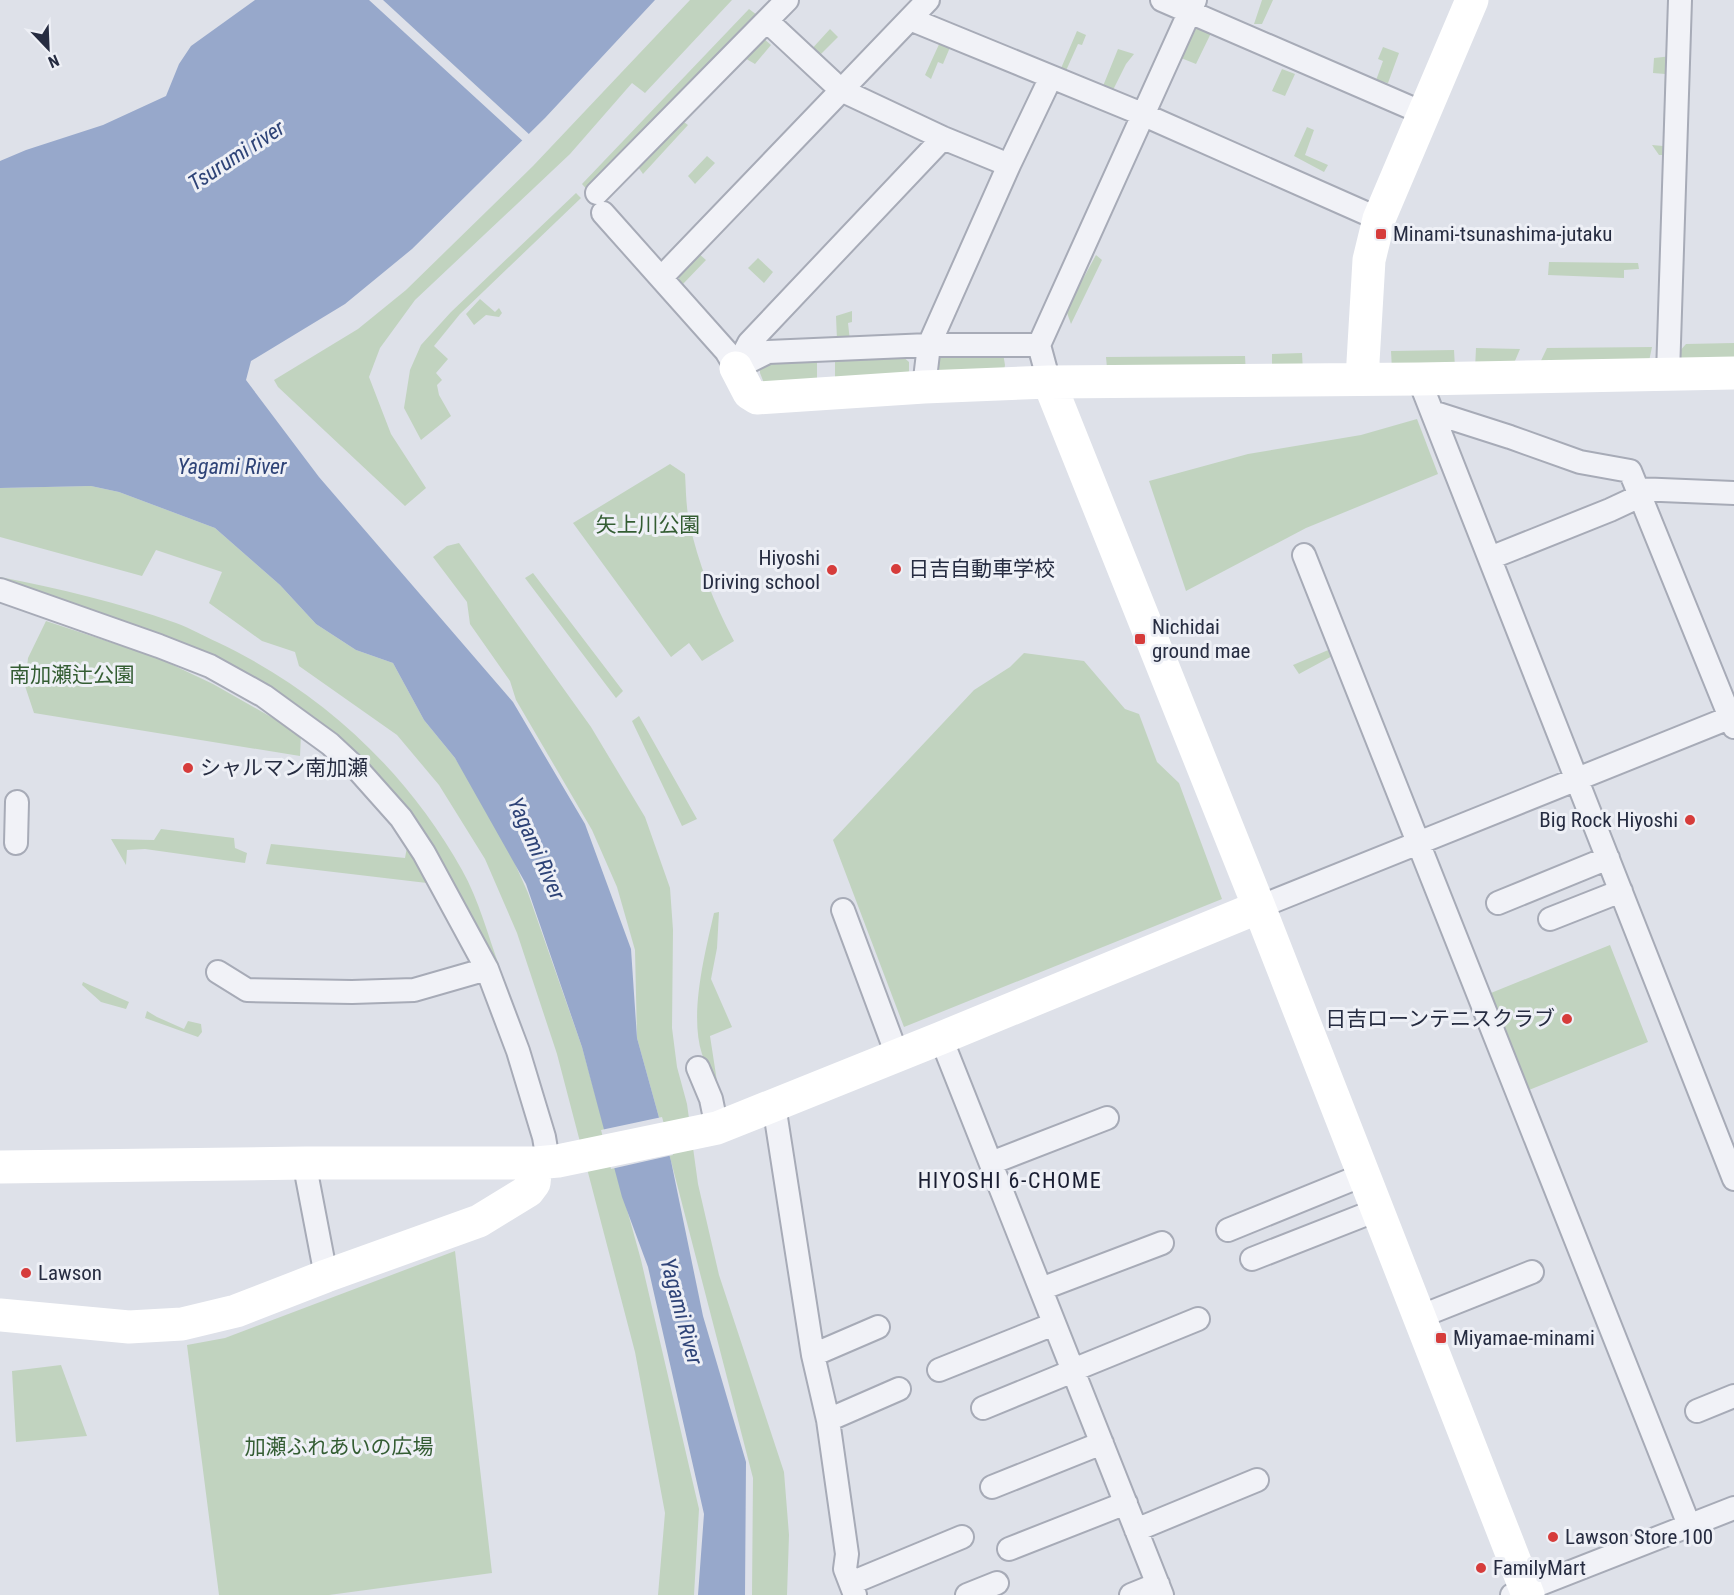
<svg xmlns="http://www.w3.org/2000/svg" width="1734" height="1595" font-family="'Roboto Condensed','Noto Sans JP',sans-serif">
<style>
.green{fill:#c1d3bf}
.water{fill:#97a8cb}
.pier{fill:#dee1e9}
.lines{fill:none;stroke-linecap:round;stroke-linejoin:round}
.street-casing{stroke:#a7abb7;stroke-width:26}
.street{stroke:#f1f2f7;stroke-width:22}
.secondary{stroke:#fff;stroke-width:33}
.poi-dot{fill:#d63c3b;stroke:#eef0f6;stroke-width:2}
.labels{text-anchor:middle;stroke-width:6;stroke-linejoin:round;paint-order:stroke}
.poi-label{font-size:21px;fill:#262c41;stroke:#eef0f6;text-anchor:start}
.park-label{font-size:21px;fill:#345d33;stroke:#eef0f6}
.water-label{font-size:22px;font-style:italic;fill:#2e4377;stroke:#eef0f6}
.neighbourhood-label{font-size:22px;letter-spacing:1.5px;fill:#191d31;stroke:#eef0f6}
</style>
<rect width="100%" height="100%" fill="#dee1e9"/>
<!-- green -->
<path class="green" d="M 690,0 L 732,0 L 645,93 L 632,83 L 570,154 L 415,300 L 380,348 L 369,377 L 391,434 L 426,488 L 405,506 L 278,387 L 274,380 L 358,329 L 406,290 L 533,166 Z
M 1262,0 L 1273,0 L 1262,24 L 1254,24 Z
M 749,9 L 761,18 L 590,193 L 582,184 Z
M 1198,25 L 1213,29 L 1196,64 L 1181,58 Z
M 830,29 L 838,37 L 816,59 L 809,52 Z
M 1077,31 L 1086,35 L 1082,45 L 1078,44 L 1064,75 L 1059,73 Z
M 763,38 L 771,45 L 755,64 L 743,57 Z
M 941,40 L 951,45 L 943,64 L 938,62 L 931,79 L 925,75 Z
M 1383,47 L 1399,53 L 1388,83 L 1382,82 L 1379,88 L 1374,86 L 1383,61 L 1378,59 Z
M 1118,49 L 1134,54 L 1126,64 L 1111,94 L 1101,91 Z
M 1672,56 L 1669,155 L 1659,155 L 1652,145 L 1663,146 L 1665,74 L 1653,73 L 1654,58 Z
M 1282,69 L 1295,74 L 1285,96 L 1272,91 Z
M 681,120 L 688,125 L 643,174 L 636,164 Z
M 1307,127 L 1314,130 L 1305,155 L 1328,165 L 1324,172 L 1294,156 Z
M 707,156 L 715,163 L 695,184 L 688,176 Z
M 576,193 L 581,198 L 460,314 L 434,346 L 448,359 L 436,373 L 442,380 L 437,385 L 439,395 L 451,416 L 421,440 L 404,408 L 410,370 L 421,345 L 451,312 Z
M 698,253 L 706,260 L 682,285 L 678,277 Z
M 1096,255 L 1102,260 L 1071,324 L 1066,310 Z
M 758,258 L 773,272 L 764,283 L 748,268 Z
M 1549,262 L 1638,263 L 1639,269 L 1624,270 L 1624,278 L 1548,275 Z
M 480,299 L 495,312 L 499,308 L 502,313 L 499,317 L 486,315 L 474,325 L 466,314 Z
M 852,311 L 852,322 L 848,323 L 850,341 L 837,340 L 836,316 Z
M 1734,343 L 1734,364 L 1680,360 L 1679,352 L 1686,344 Z
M 1652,347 L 1648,366 L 1538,367 L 1547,348 Z
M 1476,348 L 1520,349 L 1512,368 L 1475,369 Z
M 1454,350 L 1455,368 L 1392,370 L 1391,351 Z
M 948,352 L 1003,353 L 1005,365 L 1003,377 L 948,379 L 936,369 L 937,359 Z
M 1302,353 L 1303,372 L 1272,373 L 1272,354 Z
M 901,355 L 909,362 L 909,371 L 906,380 L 835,382 L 835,356 Z
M 1245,356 L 1246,374 L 1107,368 L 1106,357 Z
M 768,359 L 817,359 L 817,384 L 764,383 L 760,373 L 760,365 Z
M 1417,419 L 1438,474 L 1306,528 L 1186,591 L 1149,481 L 1248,454 L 1361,435 Z
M 670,464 L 685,474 C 686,490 686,506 689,521 C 698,563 714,603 734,641 L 702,661 L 689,643 L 671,657 L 573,523 Z
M 91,486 L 119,492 L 215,528 L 280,585 L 316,624 L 356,650 L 393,663 L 424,720 L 455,758 L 500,830 L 528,893 L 582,1047 L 641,1260 L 699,1509 L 694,1595 L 658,1595 L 665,1513 L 635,1352 L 557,1054 L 517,933 L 485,859 L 439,785 L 397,735 L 299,666 L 295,652 L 262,641 L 209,603 L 222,572 L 156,550 L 142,576 L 0,537 L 0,488 Z
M 459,543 L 591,727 L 645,817 L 670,888 L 673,930 L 672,1028 L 677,1067 L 687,1104 L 698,1184 L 719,1275 L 784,1472 L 789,1535 L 787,1595 L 752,1595 L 753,1478 L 671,1161 L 637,1038 L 635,950 L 617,887 L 592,830 L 516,700 L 510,681 L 470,624 L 467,602 L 433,557 L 447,546 Z
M 533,573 L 623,691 L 616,698 L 525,578 Z
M 0,577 C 60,589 118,602 176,623 C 190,628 204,636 217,642 C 321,691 406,770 462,870 C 479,900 488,936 500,968 L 496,968 L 454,889 L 298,708 L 0,582 Z
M 46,621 L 158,658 L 213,684 L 301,734 L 300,756 L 34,713 L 25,686 L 28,658 Z
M 1333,648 L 1336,654 L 1299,674 L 1293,665 Z
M 1024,653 L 1084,661 L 1125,709 L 1139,714 L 1157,762 L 1179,783 L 1222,899 L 904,1027 L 833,840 L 974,690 L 1010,667 Z
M 639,716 L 697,819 L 682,826 L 632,721 Z
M 161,829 L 234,838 L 235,848 L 247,853 L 245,863 L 145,849 L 127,850 L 126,865 L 111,839 L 154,840 Z
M 271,844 L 405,858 L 407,847 L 427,883 L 266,864 Z
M 719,912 L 717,948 L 711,979 L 732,1027 L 710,1036 L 718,1088 C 713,1077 706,1066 702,1054 C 689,1014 705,953 714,913 Z
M 1610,945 L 1648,1042 L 1524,1092 L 1486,995 Z
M 83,982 L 129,1002 L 126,1009 L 101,1002 L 82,985 Z
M 147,1011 L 157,1017 L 184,1029 L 188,1021 L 201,1024 L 202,1032 L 198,1037 L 145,1018 Z
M 455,1251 L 492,1573 L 329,1595 L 219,1595 L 187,1345 L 225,1338 Z
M 61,1365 L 87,1436 L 16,1442 L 12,1371 Z"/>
<!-- water -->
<path class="water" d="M 255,0 L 655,0 L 545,118 L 412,249 L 345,304 L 251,361 L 246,380 L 319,477 L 513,702 L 585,824 L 631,949 L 637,1038 L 671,1161 L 703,1316 L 746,1462 L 745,1595 L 698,1595 L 704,1514 L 648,1267 L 622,1197 L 582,1047 L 526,884 L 455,758 L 424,720 L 393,663 L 356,650 L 316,624 L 280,585 L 215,528 L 119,492 L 91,486 L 0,488 L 0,161 L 26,150 L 103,125 L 166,96 L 179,64 L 191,46 Z"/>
<!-- pier -->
<path class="pier" d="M 369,0 L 383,0 L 531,136 L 525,143 Z
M 662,1117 L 673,1155 L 611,1169 L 601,1130 Z"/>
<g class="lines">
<defs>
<path id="street" d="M 1162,0 L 1423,113
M 910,19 L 1142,114 L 1379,219
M 767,21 L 841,90 L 943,138 L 1009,165
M 597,193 L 787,0
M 603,213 L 726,351 L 736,368
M 662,277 L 928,0
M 736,368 L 749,343 L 943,138
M 736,368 L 768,352 L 929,345 L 1039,345
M 1668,374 L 1680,0
M 1419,379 L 1734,1179
M 1049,382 L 1039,345 L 1195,0
M 924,387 L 929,345 L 1009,165 L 1051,77
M 1432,412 L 1510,437 L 1580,462 L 1630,471 L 1734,727
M 1637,489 L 1734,493
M 1304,555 L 1689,1525
M 1490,558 L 1610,510 L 1640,496
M 0,590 L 159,646 L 210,666 L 264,696 L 330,744 L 360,772 L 401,818 L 424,853 L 487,969 L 518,1051 L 544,1137 L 548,1161
M 16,843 L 17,802
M 1498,903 L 1608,858
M 1259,907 L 1734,716
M 843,910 L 897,1055
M 1550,919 L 1621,891
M 218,972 L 247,990 L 352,992 L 414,990 L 487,969
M 941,1038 L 1162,1595
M 698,1068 L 711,1099 L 717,1128
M 774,1105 L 813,1355 L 828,1420 L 847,1554 L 845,1569 L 855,1595
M 306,1163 L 307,1177 L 326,1276
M 991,1163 L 1107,1118
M 1228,1230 L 1363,1175
M 1252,1259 L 1377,1210
M 1041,1289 L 1162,1243
M 1419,1317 L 1532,1272
M 813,1355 L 878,1327
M 939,1370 L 1054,1324
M 1073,1370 L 1198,1319
M 983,1408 L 1073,1371
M 1697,1411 L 1734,1396
M 828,1420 L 899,1389
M 992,1487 L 1102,1443
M 1136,1530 L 1257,1480
M 1009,1549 L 1126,1503
M 851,1583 L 962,1537
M 967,1595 L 997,1583
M 1131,1595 L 1158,1584
M 1512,1595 L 1734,1508"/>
</defs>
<!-- street casing -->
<use href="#street" class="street-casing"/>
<!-- street -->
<use href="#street" class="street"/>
<!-- secondary -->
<path class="secondary" d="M 736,368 L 749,393 L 757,398 L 924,387 L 1049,382 L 1419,379 L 1734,373
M 1362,379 L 1369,260 L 1379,219 L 1472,0
M 1049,382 L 1259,907 L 1528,1595
M 0,1167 L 306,1163 L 536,1163 L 558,1161 L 717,1128 L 941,1038 L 1259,907
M 0,1315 L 129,1327 L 182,1324 L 236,1311 L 326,1276 L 479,1221 L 528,1191 L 534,1183 L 536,1163"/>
</g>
<!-- markers -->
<g class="poi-dot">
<rect x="1375" y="228" width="12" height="12" rx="3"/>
<circle cx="896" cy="569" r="6"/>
<circle cx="832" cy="570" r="6"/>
<rect x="1134" y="633" width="12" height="12" rx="3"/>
<circle cx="188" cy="768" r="6"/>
<circle cx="1690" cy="820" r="6"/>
<circle cx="1567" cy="1019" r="6"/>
<circle cx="26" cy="1273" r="6"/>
<rect x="1435" y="1332" width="12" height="12" rx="3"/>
<circle cx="1553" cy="1537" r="6"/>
<circle cx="1481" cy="1568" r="6"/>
</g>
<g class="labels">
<!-- poi labels -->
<g class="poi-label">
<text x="1393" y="241">Minami-tsunashima-jutaku</text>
<text x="820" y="565" text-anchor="end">Hiyoshi<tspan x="820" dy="24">Driving school</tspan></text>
<text x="908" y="576">日吉自動車学校</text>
<text x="1152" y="634">Nichidai<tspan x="1152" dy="24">ground mae</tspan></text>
<text x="200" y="775">シャルマン南加瀬</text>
<text x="1678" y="827" text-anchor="end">Big Rock Hiyoshi</text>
<text x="1555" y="1026" text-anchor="end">日吉ローンテニスクラブ</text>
<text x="38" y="1280">Lawson</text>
<text x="1453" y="1345">Miyamae-minami</text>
<text x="1565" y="1544">Lawson Store 100</text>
<text x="1493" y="1575">FamilyMart</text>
</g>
<!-- park labels -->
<g class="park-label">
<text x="648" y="532">矢上川公園</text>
<text x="72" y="682">南加瀬辻公園</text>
<text x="339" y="1454">加瀬ふれあいの広場</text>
</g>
<!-- water labels -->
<g class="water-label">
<text transform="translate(236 155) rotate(-33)" y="8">Tsurumi river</text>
<text x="232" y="474">Yagami River</text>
<text transform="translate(537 848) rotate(66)" y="8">Yagami River</text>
<text transform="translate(682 1311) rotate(75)" y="8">Yagami River</text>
</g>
<!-- neighbourhood labels -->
<g class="neighbourhood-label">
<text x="1010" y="1188">HIYOSHI 6-CHOME</text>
</g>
</g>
<!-- north arrow -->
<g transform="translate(48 48) rotate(157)" stroke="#eef0f6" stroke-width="4.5" paint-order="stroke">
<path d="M0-4.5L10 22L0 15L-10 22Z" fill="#262c41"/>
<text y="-9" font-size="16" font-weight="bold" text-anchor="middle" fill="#262c41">N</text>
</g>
</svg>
